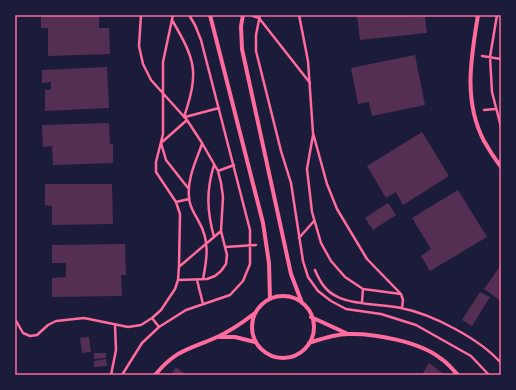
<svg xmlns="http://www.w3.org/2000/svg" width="516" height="390" font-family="Commissioner,sans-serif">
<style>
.building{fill:#542f53}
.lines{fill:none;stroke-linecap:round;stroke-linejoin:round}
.path{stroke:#ff6b9d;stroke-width:2.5}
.minor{stroke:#ff6b9d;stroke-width:4}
.neatline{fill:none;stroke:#ff6b9d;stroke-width:1.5}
</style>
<rect width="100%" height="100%" fill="#1b1b3a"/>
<!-- building -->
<path class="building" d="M 49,15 L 99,15 L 99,28 L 109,28 L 110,54 L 48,56 L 48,28 L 41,28 L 41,16 Z
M 357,15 L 415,15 L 415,17 L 425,16 L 427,33 L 360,40 Z
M 415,55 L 425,105 L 372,116 L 369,102 L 358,104 L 351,68 Z
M 107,67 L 109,108 L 45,111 L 45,90 L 51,90 L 51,82 L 42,83 L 42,70 Z
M 109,123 L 110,144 L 113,144 L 113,163 L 53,165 L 52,146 L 43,147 L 42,125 Z
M 422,132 L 449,176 L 403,205 L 396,192 L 386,198 L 367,166 Z
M 45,184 L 112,184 L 113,224 L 52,225 L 52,206 L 45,205 Z
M 458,190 L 487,237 L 430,271 L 421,256 L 431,249 L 412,218 Z
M 388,203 L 396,215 L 373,230 L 365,218 Z
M 125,244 L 126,275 L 121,275 L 122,296 L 52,297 L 52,278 L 66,277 L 66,263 L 52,263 L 52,245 Z
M 501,265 L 501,301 L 484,289 Z
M 480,292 L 490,297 L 472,326 L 462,320 Z
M 89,337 L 91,352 L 82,353 L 80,338 Z
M 94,353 L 106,353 L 106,358 L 94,359 Z
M 106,359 L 107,366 L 94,367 L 94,361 Z
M 429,363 L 445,375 L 425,375 L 423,373 Z
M 176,367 L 186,375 L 171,375 Z"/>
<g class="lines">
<!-- path -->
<path class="path" d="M 141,15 L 139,46 L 143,64 L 151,80 L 187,120 L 202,143 L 218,171 L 221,183 L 223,197 L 221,231 L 227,255 L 226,264 L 221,271 L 215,276 L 207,279 L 178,280
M 260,15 L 256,35 L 256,51 L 281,151 L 291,183 L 303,261 L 308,277 L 318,291 L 331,301 L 346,309 L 381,314 L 416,325 L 471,356 L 489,375
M 299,15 L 308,61 L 313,133 L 327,184 L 337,209 L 367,259 L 401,294 L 403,300 L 402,308
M 497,15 L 490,57 L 492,92 L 501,127
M 253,16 L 259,18 L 310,83
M 172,20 C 196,61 199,72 184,117
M 482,56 L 501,59
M 484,110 L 495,109
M 185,117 L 219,108
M 187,120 L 161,143 L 166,160 L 188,188
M 313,135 L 307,169 L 312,212 L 321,243 L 331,261 L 345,277 L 363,289 L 401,294
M 202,144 C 196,161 187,179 189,197 C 189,207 195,214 199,222 C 210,241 207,259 203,279
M 218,171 L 234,165
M 176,202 L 189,199
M 214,237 C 207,211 206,191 214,165
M 299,238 L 314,221
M 225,247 L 256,245
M 180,266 L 221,231
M 315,270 C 320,282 326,292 338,297 C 353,305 383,304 401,308 C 432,314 480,339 501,363
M 197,280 L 203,304
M 362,302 L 363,289
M 152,318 L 159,327
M 15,319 L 23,333 L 30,336 L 37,335 L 48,325 L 56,321 L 84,318 L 128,327 L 141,325 L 152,318 L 161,310 L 175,289 L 178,280 L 179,266 L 180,214 L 176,202 L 156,172 L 156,162 L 163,134 L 163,62 L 173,15
M 111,375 L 116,350 L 115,325
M 122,375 L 142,343 L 159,327 L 186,310 L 230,295 L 243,281 L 250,264 L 250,230 L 201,40 L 195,25 L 189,15"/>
<!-- minor -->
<path class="minor" d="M 210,15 L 263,223 L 269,263 L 270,299
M 243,15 L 241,26 L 242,49 L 291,274 L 302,303
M 478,15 C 471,58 463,101 484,141 C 489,150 495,159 501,167
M252 327a31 31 0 1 1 62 0a31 31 0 1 1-62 0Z
M 311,317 L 348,334
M 219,337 L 235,337 L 255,342
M 309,343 C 321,339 335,334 348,334 C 374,333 420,342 440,358 C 447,362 452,369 458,375
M 155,375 C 176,350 187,350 215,338 C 229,332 242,323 255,313"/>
</g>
<!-- border -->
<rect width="516" height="390" fill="none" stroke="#1b1b3a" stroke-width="32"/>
<rect x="16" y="16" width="484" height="358" class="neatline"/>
</svg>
